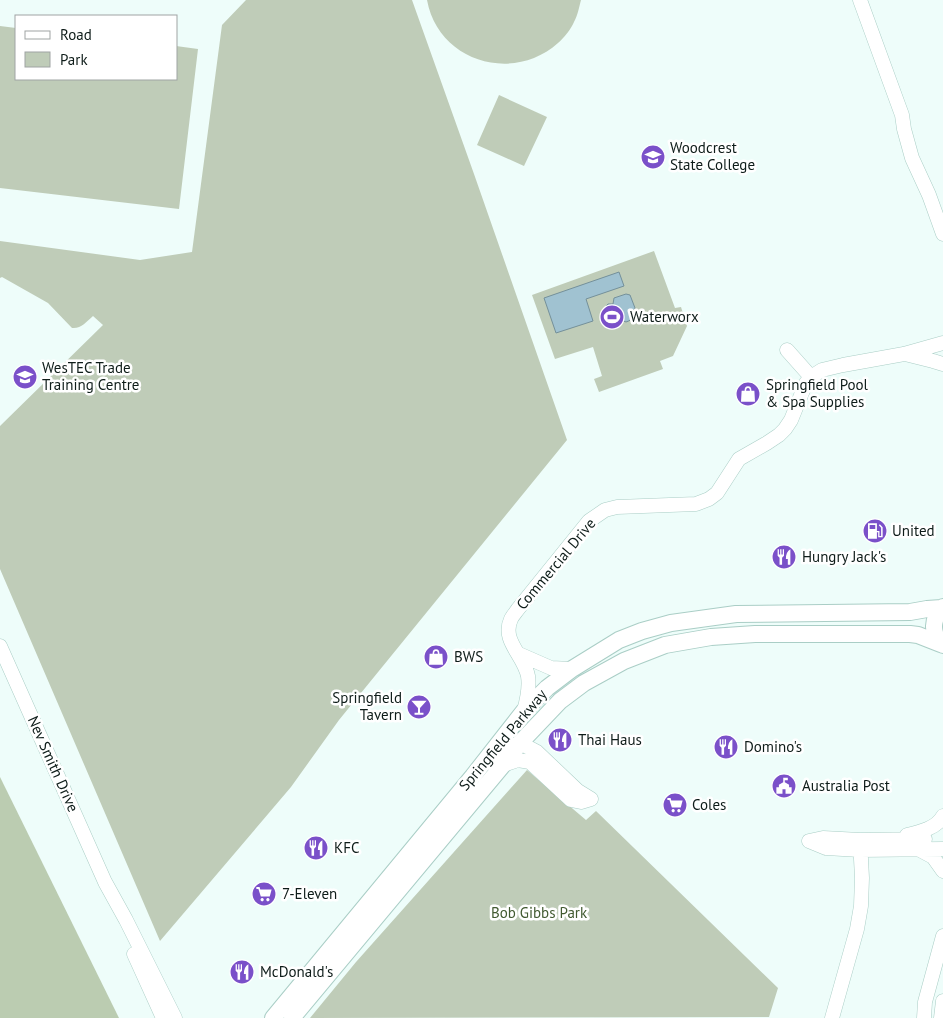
<svg xmlns="http://www.w3.org/2000/svg" width="943" height="1018" font-family="'PT Sans',sans-serif">
<style>
.green{fill:#bfccb8}
.forest{fill:#bbccb1}
.water{fill:#a0c2d1;stroke:#74909a}
.lines{fill:none;stroke-linecap:round;stroke-linejoin:round}
.minor-casing{stroke:#aacec6;stroke-width:15}
.major-casing{stroke:#aacec6;stroke-width:18}
.minor{stroke:#fff;stroke-width:14}
.major{stroke:#fff;stroke-width:16}
.labels{text-anchor:middle;stroke-width:5;stroke-linejoin:round;paint-order:stroke}
.poi-label{font-size:15px;fill:#0e1c19;stroke:#fff;text-anchor:start}
.street-label{font-size:15px;fill:#0e1c19;stroke:#fff}
.park-label{font-size:15px;fill:#415a30;stroke:#fff}
</style>
<rect width="100%" height="100%" fill="#eefdfa"/>
<!-- green -->
<path class="green" d="M 246,0 L 412,0 L 474,174 L 567,440 L 339,720 L 291,787 L 160,941 L 0,569 L 0,426 L 103,325 L 93,316 C 86,322 81,329 72,328 L 48,303 L 2,277 L 0,278 L 0,241 L 140,260 L 192,252 L 222,25 Z
M 427,0 L 581,0 C 579,7 578,15 574,22 C 571,29 564,38 558,43 C 512,84 438,61 427,0 Z
M 0,26 L 16,28 L 16,79 L 176,79 L 176,46 L 198,49 L 179,209 L 0,188 Z
M 499,95 L 547,117 L 524,166 L 477,145 Z
M 654,251 L 675,308 L 681,307 L 687,326 L 673,356 L 660,361 L 663,369 L 599,392 L 594,379 L 602,376 L 593,347 L 555,359 L 532,295 Z
M 527,770 L 586,820 L 596,811 L 778,988 L 769,1017 L 310,1018 L 356,962 Z"/>
<!-- forest -->
<path class="forest" d="M 0,777 L 119,1018 L 0,1018 Z"/>
<!-- water -->
<path class="water" d="M 619,272 L 624,286 L 586,299 L 593,321 L 556,333 L 544,298 Z
M 626,294 L 630,295 L 635,308 C 635,309 633,310 632,312 C 629,318 635,319 626,322 L 621,320 L 619,321 L 618,327 L 613,327 L 610,323 L 610,317 L 605,307 L 608,304 L 613,304 L 614,298 Z"/>
<g class="lines">
<defs>
<path id="minor" d="M 860,0 L 902,115 L 904,129 L 912,158 L 929,195 L 943,234
M 787,350 L 811,377
M 905,354 L 933,361 L 943,364
M 0,646 L 105,882 L 126,920 L 175,1018
M 519,654 L 551,668 L 572,669
M 524,711 C 527,700 530,688 528,676 C 524,655 501,641 511,619 C 513,615 516,612 518,609 L 589,521 L 605,510 L 617,507 L 696,504 L 709,499 L 717,493 L 739,459 L 767,443 L 779,435 L 785,429 L 791,420 L 806,383 L 811,377 L 822,370 L 843,365 L 904,354 L 943,343
M 490,763 C 499,753 507,746 520,743 L 537,752 L 578,791 L 591,799
M 503,765 L 518,760 L 530,762 L 571,800 L 581,802 L 591,799
M 907,835 C 920,832 937,828 943,816
M 809,841 L 826,848 L 860,850 L 943,849
M 809,841 L 823,838 L 860,840 L 925,839
M 918,849 L 933,857 L 943,871
M 134,954 L 163,1018
M 832,1018 L 857,929 L 861,906 L 862,878 L 860,840
M 924,1018 L 925,1002 L 943,936
M 941,1018 L 943,1001"/>
<path id="major" d="M 943,607 C 932,618 930,634 943,645
M 273,1018 L 473,776 L 524,711 L 547,688 L 572,669 L 619,640 L 642,631 L 671,623 L 736,614 L 910,612 L 927,609 L 942,608
M 292,1018 L 503,765 L 520,743 L 560,701 L 584,683 L 624,661 L 665,645 L 711,637 L 755,634 L 910,634 L 918,635 L 941,644"/>
</defs>
<!-- minor casing -->
<use href="#minor" class="minor-casing"/>
<!-- major casing -->
<use href="#major" class="major-casing"/>
<!-- minor -->
<use href="#minor" class="minor"/>
<!-- major -->
<use href="#major" class="major"/>
</g>
<!-- icons -->
<defs>
<symbol id="school-disc" viewBox="-11 -11 22 22"><circle r="9.5" fill="#7a50c9" stroke="#fff"/><path d="M0-5L7-2L0 1L-7-2ZM-4 1L0 2.5L4 1V4Q0 6-4 4Z" fill="#fff"/></symbol>
<symbol id="stadium-disc" viewBox="-11 -11 22 22"><circle r="9.5" fill="#7a50c9" stroke="#fff"/><path d="M0-5a6.5 5 0 1 0 0 10a6.5 5 0 1 0 0-10ZM-3.5-1.8h7v3.6h-7Z" fill="#fff"/></symbol>
<symbol id="university-disc" viewBox="-11 -11 22 22"><circle r="9.5" fill="#7a50c9" stroke="#fff"/><path d="M0-5L7-2L0 1L-7-2ZM-4 1L0 2.5L4 1V4Q0 6-4 4Z" fill="#fff"/></symbol>
<symbol id="shop-disc" viewBox="-11 -11 22 22"><circle r="9.5" fill="#7a50c9" stroke="#fff"/><path d="M-5-2.5h2.3a2.7 3.5 0 0 1 5.4 0H5L5.5 6h-11ZM-1.5-2.5h3a1.5 2.3 0 0 0-3 0Z" fill="#fff"/></symbol>
<symbol id="fuel-disc" viewBox="-11 -11 22 22"><circle r="9.5" fill="#7a50c9" stroke="#fff"/><path d="M-5.5-6h7V0h2V4h1.3V-2.5L3-4.5l.8-.8L6-3V5H2.5V1h-1V6h-7ZM-4.2-4.7v3.2H.2V-4.7Z" fill="#fff"/></symbol>
<symbol id="restaurant-disc" viewBox="-11 -11 22 22"><circle r="9.5" fill="#7a50c9" stroke="#fff"/><path d="M-5-6h1v4h1v-4h1v4h1v-4h1v5L-1.5 .5V6h-2V.5L-5-1ZM5-6V6H3V1.5H1.5Q1.5-4 5-6Z" fill="#fff"/></symbol>
<symbol id="bar-disc" viewBox="-11 -11 22 22"><circle r="9.5" fill="#7a50c9" stroke="#fff"/><path d="M-6-5H6L.8 .8V4.5H3.5V6h-7V4.5H-.8V.8Z" fill="#fff"/></symbol>
<symbol id="civic-disc" viewBox="-11 -11 22 22"><circle r="9.5" fill="#7a50c9" stroke="#fff"/><path d="M-.6-6.5H3V-4.5H.6V-3L4-1V1h2V6H-6V1h2V-1L-.6-3ZM-1.2 2.5V6h2.4V2.5Z" fill="#fff"/></symbol>
<symbol id="supermarket-disc" viewBox="-11 -11 22 22"><circle r="9.5" fill="#7a50c9" stroke="#fff"/><path d="M-6-5.5h2.5l.6 2H6L4.5 2H-2.5L-4.4-4H-6ZM-1.5 3.2a1.3 1.3 0 1 0 .1 0ZM3 3.2a1.3 1.3 0 1 0 .1 0Z" fill="#fff"/></symbol>
</defs>
<g fill-rule="evenodd">
<use href="#school-disc" x="639" y="143" width="28" height="28"/>
<use href="#stadium-disc" x="598" y="303" width="28" height="28"/>
<use href="#university-disc" x="11" y="363" width="28" height="28"/>
<use href="#shop-disc" x="734" y="380" width="28" height="28"/>
<use href="#fuel-disc" x="861" y="517" width="28" height="28"/>
<use href="#restaurant-disc" x="770" y="543" width="28" height="28"/>
<use href="#shop-disc" x="422" y="643" width="28" height="28"/>
<use href="#bar-disc" x="405" y="693" width="28" height="28"/>
<use href="#restaurant-disc" x="546" y="726" width="28" height="28"/>
<use href="#restaurant-disc" x="712" y="733" width="28" height="28"/>
<use href="#civic-disc" x="770" y="772" width="28" height="28"/>
<use href="#supermarket-disc" x="661" y="791" width="28" height="28"/>
<use href="#restaurant-disc" x="302" y="834" width="28" height="28"/>
<use href="#supermarket-disc" x="250" y="880" width="28" height="28"/>
<use href="#restaurant-disc" x="228" y="958" width="28" height="28"/>
</g>
<g class="labels">
<!-- poi labels -->
<g class="poi-label">
<text x="670" y="153">Woodcrest<tspan x="670" dy="17">State College</tspan></text>
<text x="630" y="322">Waterworx</text>
<text x="42" y="373">WesTEC Trade<tspan x="42" dy="17">Training Centre</tspan></text>
<text x="766" y="390">Springfield Pool<tspan x="766" dy="17">&amp; Spa Supplies</tspan></text>
<text x="892" y="536">United</text>
<text x="802" y="562">Hungry Jack's</text>
<text x="454" y="662">BWS</text>
<text x="402" y="703" text-anchor="end">Springfield<tspan x="402" dy="17">Tavern</tspan></text>
<text x="578" y="745">Thai Haus</text>
<text x="744" y="752">Domino's</text>
<text x="802" y="791">Australia Post</text>
<text x="692" y="810">Coles</text>
<text x="334" y="853">KFC</text>
<text x="282" y="899">7-Eleven</text>
<text x="260" y="977">McDonald's</text>
</g>
<!-- street labels -->
<g class="street-label">
<text transform="translate(556 564) rotate(-50)" y="5">Commercial Drive</text>
<text transform="translate(503 740) rotate(-50)" y="5">Springfield Parkway</text>
<text transform="translate(53 764) rotate(66)" y="5">Nev Smith Drive</text>
</g>
<!-- park labels -->
<g class="park-label">
<text x="539" y="918">Bob Gibbs Park</text>
</g>
</g>
<!-- legend -->
<rect x="15" y="15" width="162" height="65" fill="#ffffff" stroke="#9fa4a3"/>
<rect x="25" y="31" width="25" height="8" fill="#ffffff" stroke="#9fa4a3"/>
<text x="60" y="40" font-size="15" fill="#0e1c19">Road</text>
<rect x="25" y="52" width="25" height="15" fill="#bfccb8" stroke="#9fa4a3"/>
<text x="60" y="65" font-size="15" fill="#0e1c19">Park</text>
</svg>
